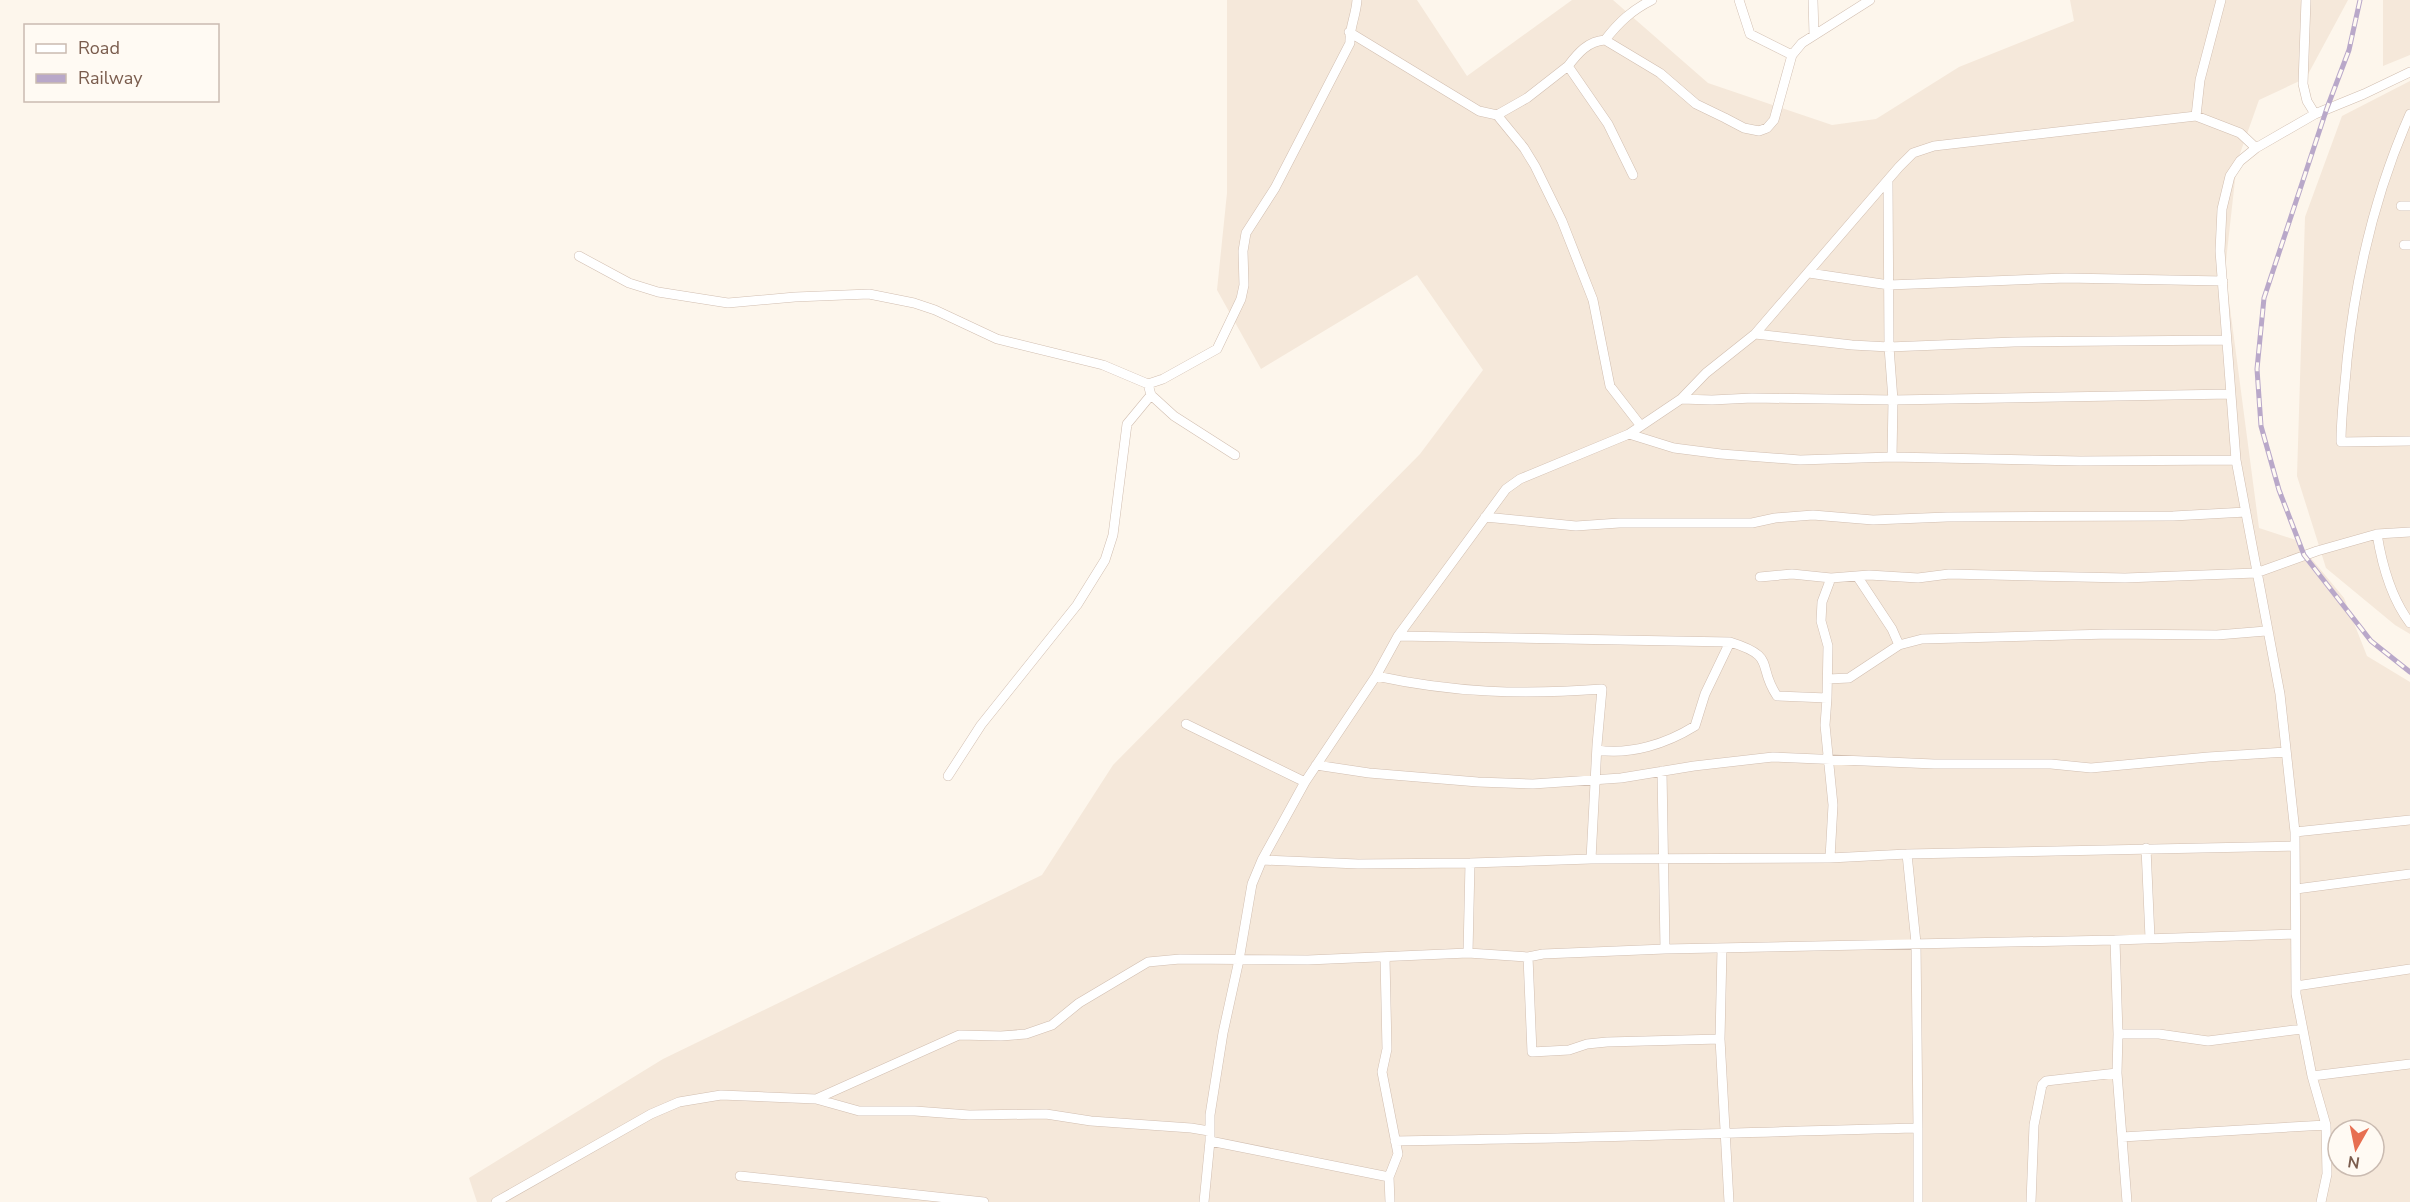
<svg xmlns="http://www.w3.org/2000/svg" width="2410" height="1202" font-family="'Nunito Sans',sans-serif">
<style>
.residential{fill:#f5e8da;fill-rule:evenodd}
.lines{fill:none;stroke-linecap:round;stroke-linejoin:round}
.minor-casing{stroke:#d1beb0;stroke-width:10}
.minor{stroke:#fff;stroke-width:9}
.rail-casing{stroke:#b9a8c9;stroke-width:5}
.rail{stroke:#fffaf3;stroke-width:3;stroke-dasharray:9;stroke-linecap:butt}
</style>
<rect width="100%" height="100%" fill="#fdf6ec"/>
<!-- residential -->
<path class="residential" d="M 1227,0 L 1417,0 L 1467,76 L 1572,0 L 1613,0 L 1708,83 L 1832,125 L 1876,119 L 1959,67 L 2074,21 L 2070,0 L 2348,0 L 2306,78 L 2259,100 L 2237,162 L 2225,270 L 2259,528 L 2296,540 L 2344,598 L 2367,656 L 2410,682 L 2410,1202 L 477,1202 L 469,1178 L 663,1059 L 1042,875 L 1113,765 L 1420,454 L 1483,370 L 1417,275 L 1261,369 L 1217,290 L 1227,193 ZM 2338,1130 L 2374,1130 L 2374,1166 L 2338,1166 Z
M 2383,0 L 2410,0 L 2410,55 L 2383,66 Z
M 2410,81 L 2410,634 L 2395,625 L 2326,568 L 2297,476 L 2305,217 L 2342,116 Z"/>
<g class="lines">
<defs>
<path id="minor" d="M 1739,0 L 1750,34 L 1792,55
M 1813,0 L 1814,35
M 2306,0 L 2303,84 L 2307,101 L 2315,114
M 1349,32 L 1479,111 L 1497,115 L 1527,98 L 1568,66
M 1605,40 C 1619,22 1632,10 1652,0
M 2410,114 C 2375,193 2356,274 2347,360 C 2345,387 2341,415 2341,442 L 2410,441
M 1497,115 L 1524,148 L 1535,166 L 1562,221 L 1593,300 L 1610,386 L 1641,426
M 2196,116 L 2200,80 L 2221,0
M 1633,175 L 1608,124 L 1568,66 C 1578,53 1588,41 1605,40 L 1660,73 L 1696,104 L 1725,118 L 1744,128 L 1759,131 L 1767,128 L 1774,120 L 1792,55 L 1802,43 L 1870,0
M 1888,182 L 1889,347 L 1893,400 L 1892,457
M 2401,206 L 2410,206
M 2404,245 L 2410,245
M 579,256 L 629,283 L 658,292 L 728,303 L 795,297 L 869,294 L 914,303 L 935,310 L 997,339 L 1103,365 L 1148,384 L 1163,379 L 1217,349 L 1241,299 L 1244,285 L 1243,251 L 1246,233 L 1275,188 L 1350,43 C 1349,28 1356,16 1357,0
M 1809,273 L 1889,285 L 2066,278 L 2223,281
M 1755,334 L 1852,345 L 1889,347 L 2014,342 L 2226,340
M 1151,395 L 1174,416 L 1235,455
M 1681,399 L 1712,400 L 1752,398 L 1893,400 L 2231,394
M 1629,434 L 1674,448 L 1721,454 L 1800,460 L 1892,457 L 2080,461 L 2236,460
M 1485,517 L 1576,526 L 1619,523 L 1752,523 L 1775,518 L 1813,515 L 1873,520 L 1947,517 L 2173,516 L 2246,512
M 2377,534 C 2382,565 2391,598 2410,623
M 1857,576 L 1892,629 L 1899,645
M 1760,577 L 1792,574 L 1831,578
M 1398,636 L 1730,642 C 1778,657 1756,665 1777,696 L 1827,698 L 1828,646 L 1821,621 L 1822,602 L 1831,578 L 1869,575 L 1918,578 L 1949,574 L 2125,578 L 2256,573 L 2317,551 L 2377,534 L 2410,532
M 1376,676 C 1455,693 1522,695 1602,689 L 1597,745 L 1591,859
M 1828,679 L 1849,678 L 1899,645 L 1922,639 L 2110,634 L 2217,635 L 2266,631
M 1827,698 L 1825,725 L 1833,805 L 1830,858
M 1186,724 L 1305,782
M 1597,750 C 1631,755 1666,744 1695,726 L 1705,694 L 1730,642
M 1316,765 L 1369,773 L 1478,782 L 1533,784 L 1621,778 L 1694,766 L 1773,757 L 1934,764 L 2051,764 L 2091,768 L 2208,757 L 2286,752
M 1662,771 L 1665,949
M 948,776 L 981,725 L 1077,605 L 1105,560 L 1113,535 L 1127,424 L 1151,395 L 1148,384
M 2295,832 L 2410,820
M 2146,848 L 2150,938
M 1262,860 L 1358,864 L 1470,863 L 1591,859 L 1830,858 L 1907,854 L 2295,846
M 2296,889 L 2410,874
M 2115,940 L 2118,1034 L 2117,1073 L 2127,1202
M 1722,949 L 1720,1039 L 1729,1202
M 1468,953 L 1470,863
M 1528,957 L 1532,1052 L 1569,1050 L 1587,1044 L 1607,1042 L 1720,1039
M 1385,958 L 1387,1049 L 1382,1072 L 1398,1154 L 1389,1177 L 1390,1202
M 2296,986 L 2410,969
M 2118,1034 L 2159,1034 L 2208,1041 L 2302,1029
M 2312,1076 L 2410,1064
M 816,1099 L 859,1111 L 915,1111 L 969,1115 L 1046,1114 L 1091,1121 L 1191,1128 L 1209,1131
M 1918,1128 L 1918,1202
M 2122,1137 L 2326,1125
M 1210,1141 L 1389,1177
M 1395,1141 C 1569,1139 1743,1132 1918,1128 L 1916,943 L 1907,854
M 740,1176 L 984,1202
M 496,1202 L 651,1114 L 679,1102 L 721,1095 L 816,1099 L 959,1035 L 1001,1036 L 1026,1034 L 1052,1025 L 1079,1003 L 1148,962 L 1180,959 L 1308,960 L 1468,953 L 1528,957 L 1543,954 L 1665,949 L 2115,940 L 2294,934
M 1204,1202 L 1210,1141 L 1210,1115 L 1223,1033 L 1239,960 L 1252,884 L 1262,860 L 1305,782 L 1376,676 L 1398,636 L 1506,489 L 1520,479 L 1629,434 L 1681,399 L 1706,373 L 1755,334 L 1899,167 L 1913,153 L 1934,146 L 2196,116 L 2240,133 L 2256,148
M 2031,1202 L 2034,1125 L 2042,1085 L 2046,1081 L 2117,1073
M 2321,1202 L 2327,1174 L 2326,1125 L 2312,1076 L 2296,994 L 2295,832 L 2280,694 L 2236,460 L 2220,251 L 2222,209 L 2230,176 L 2240,161 L 2256,148 L 2315,114 L 2364,94 L 2410,72"/>
</defs>
<!-- minor casing -->
<use href="#minor" class="minor-casing"/>
<!-- minor -->
<use href="#minor" class="minor"/>
<defs>
<path id="rail" d="M 2360,0 L 2349,50 L 2327,108 L 2264,298 L 2257,369 L 2261,426 L 2279,490 L 2304,555 L 2371,641 L 2410,672"/>
</defs>
<!-- rail casing -->
<use href="#rail" class="rail-casing"/>
<!-- rail -->
<use href="#rail" class="rail"/>
</g>
<!-- legend -->
<rect x="24" y="24" width="195" height="78" fill="#fffaf3" stroke="#cabbb1" stroke-width="1.5"/>
<rect x="36" y="44" width="30" height="9" fill="#ffffff" stroke="#cabbb1" stroke-width="1.5"/>
<text x="78" y="54" font-size="18" fill="#7a5c4d">Road</text>
<rect x="36" y="74" width="30" height="9" fill="#b9a8c9" stroke="#cabbb1" stroke-width="1.5"/>
<text x="78" y="84" font-size="18" fill="#7a5c4d">Railway</text>
<!-- north arrow -->
<g transform="translate(2356 1148) rotate(189)"><circle r="28" fill="#fffaf3" stroke="#cabbb1" stroke-width="1.5"/>
<path d="M0-4.5L10 22L0 15L-10 22Z" fill="#e76f51"/>
<text y="-9" font-size="16" font-weight="bold" text-anchor="middle" fill="#7a5c4d">N</text>
</g>
</svg>
